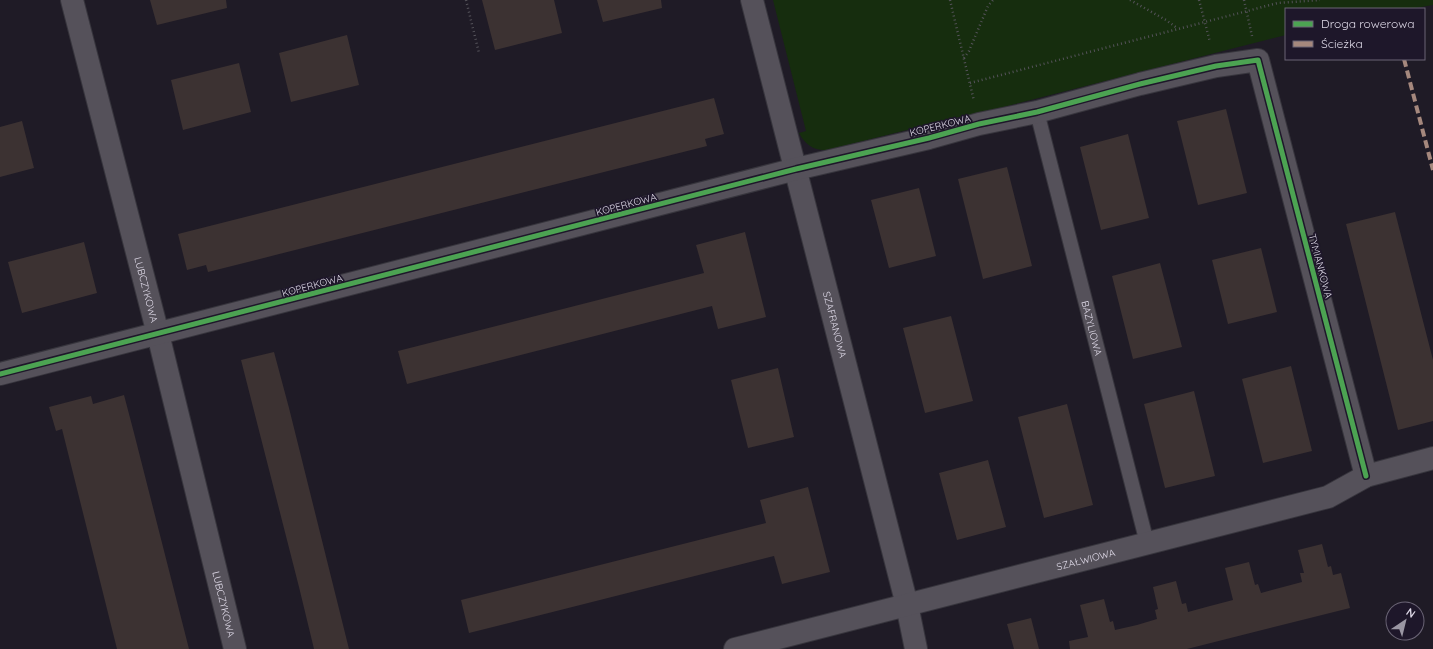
<svg xmlns="http://www.w3.org/2000/svg" width="1433" height="649" font-family="Quicksand,sans-serif">
<style>
.green{fill:#162d0e}
.building{fill:#3c3232}
.lines{fill:none;stroke-linecap:round;stroke-linejoin:round}
.lane-casing{stroke:#37353d;stroke-width:16}
.street-casing{stroke:#37353d;stroke-width:24}
.path{stroke:#55535a;stroke-width:2.5;stroke-dasharray:1 3;stroke-linecap:butt}
.lane{stroke:#55515a;stroke-width:14}
.street{stroke:#55515a;stroke-width:22}
.quiet{stroke:#a5887d;stroke-width:4;stroke-dasharray:8 4;stroke-linecap:butt}
.cycleway-casing{stroke:#1e172a;stroke-width:8}
.cycleway{stroke:#4ca352;stroke-width:5}
.labels{text-anchor:middle;stroke-width:3.5;stroke-linejoin:round;paint-order:stroke}
.street-label{font-size:10px;fill:#ddd8e6;stroke:#1e172a}
</style>
<rect width="100%" height="100%" fill="#1f1b26"/>
<!-- green -->
<path class="green" d="M 773,0 L 1433,0 L 1433,5 L 1409,9 L 1286,9 L 1286,35 L 980,113 L 939,122 L 827,150 C 815,151 805,145 799,133 L 806,131 Z"/>
<!-- building -->
<path class="building" d="M 150,0 L 226,0 L 227,8 L 157,25 Z
M 482,0 L 554,0 L 562,33 L 495,50 Z
M 597,0 L 661,0 L 662,8 L 603,22 Z
M 347,35 L 359,85 L 291,102 L 279,53 Z
M 239,63 L 251,112 L 183,130 L 171,80 Z
M 714,98 L 724,134 L 705,139 L 707,146 L 208,272 L 206,265 L 187,270 L 178,234 Z
M 1226,109 L 1247,193 L 1198,205 L 1177,121 Z
M 22,121 L 34,168 L 0,177 L 0,127 Z
M 1128,134 L 1149,218 L 1101,230 L 1080,147 Z
M 1007,167 L 1032,266 L 983,279 L 958,179 Z
M 919,188 L 936,256 L 889,268 L 871,200 Z
M 1395,212 L 1433,360 L 1433,421 L 1398,430 L 1346,224 Z
M 745,232 L 766,317 L 718,329 L 712,306 L 407,384 L 398,351 L 704,273 L 696,245 Z
M 84,242 L 97,293 L 22,313 L 8,262 Z
M 1261,248 L 1277,312 L 1228,324 L 1212,260 Z
M 1160,263 L 1182,347 L 1133,359 L 1112,276 Z
M 951,316 L 973,401 L 925,413 L 903,328 Z
M 274,352 L 289,408 L 349,649 L 314,649 L 299,587 L 241,360 Z
M 1291,366 L 1312,451 L 1263,463 L 1242,379 Z
M 778,368 L 794,437 L 748,448 L 731,380 Z
M 1194,391 L 1215,476 L 1165,488 L 1144,404 Z
M 124,395 L 134,433 L 189,649 L 117,649 L 62,429 L 56,431 L 49,407 L 91,396 L 93,404 Z
M 1067,404 L 1093,505 L 1044,518 L 1018,417 Z
M 988,460 L 1006,527 L 957,540 L 939,473 Z
M 808,487 L 830,572 L 782,584 L 774,556 L 469,633 L 461,600 L 766,523 L 760,500 Z
M 1322,544 L 1328,567 L 1331,566 L 1333,575 L 1341,573 L 1350,608 L 1187,649 L 1070,649 L 1069,641 L 1088,637 L 1080,605 L 1104,599 L 1110,622 L 1113,621 L 1115,630 L 1137,625 L 1157,619 L 1155,610 L 1158,609 L 1153,587 L 1176,581 L 1182,604 L 1186,603 L 1188,612 L 1210,606 L 1233,600 L 1225,568 L 1249,562 L 1255,585 L 1258,584 L 1261,593 L 1302,582 L 1300,573 L 1304,573 L 1298,550 Z
M 1031,618 L 1039,649 L 1014,649 L 1007,624 Z"/>
<g class="lines">
<defs>
<g id="lane">
<path id="s1" d="M 1037,112 L 1147,543"/>
</g>
<g id="street">
<path id="s2" d="M 72,0 L 158,334 L 235,649"/>
<path id="s3" d="M 752,0 L 907,605 L 916,649"/>
<path d="M 0,374 L 796,169 L 929,138 L 979,124 L 1037,112 L 1140,84 L 1216,66 L 1258,60 L 1366,476"/>
<path id="s4" d="M 735,649 L 1328,497 L 1366,476 L 1433,458"/>
</g>
</defs>
<!-- lane casing -->
<use href="#lane" class="lane-casing"/>
<!-- street casing -->
<use href="#street" class="street-casing"/>
<!-- path -->
<path class="path" d="M 466,0 L 479,53
M 950,0 L 974,101
M 1130,0 L 1166,20 L 1177,28
M 1199,0 L 1210,42
M 1244,0 L 1252,36
M 964,58 L 969,51 L 988,6 L 993,0
M 970,83 L 1278,3 L 1320,0"/>
<!-- lane -->
<use href="#lane" class="lane"/>
<!-- street -->
<use href="#street" class="street"/>
<!-- quiet -->
<path class="quiet" d="M 1404,59 L 1433,170"/>
<defs>
<path id="cycleway" d="M 0,374 L 796,169 L 929,138 L 979,124 L 1037,112 L 1140,84 L 1216,66 L 1258,60 L 1366,476"/>
</defs>
<!-- cycleway casing -->
<use href="#cycleway" class="cycleway-casing"/>
<!-- cycleway -->
<use href="#cycleway" class="cycleway"/>
</g>
<g class="labels">
<!-- street labels -->
<g class="street-label">
<text transform="translate(940 125) rotate(-14)" y="4">KOPERKOWA</text>
<text transform="translate(626 204) rotate(-15)" y="4">KOPERKOWA</text>
<text transform="translate(1321 266) rotate(75)" y="4">TYMIANKOWA</text>
<text transform="translate(312 285) rotate(-15)" y="4">KOPERKOWA</text>
<text dy="4" stroke="none"><textPath href="#s2" startOffset="299">LUBCZYKOWA</textPath></text>
<text dy="4" stroke="none"><textPath href="#s3" startOffset="335">SZAFRANOWA</textPath></text>
<text dy="4" stroke="none"><textPath href="#s1" startOffset="223">BAZYLIOWA</textPath></text>
<text dy="4" stroke="none"><textPath href="#s4" startOffset="362">SZAŁWIOWA</textPath></text>
<text dy="4" stroke="none"><textPath href="#s2" startOffset="623">LUBCZYKOWA</textPath></text>
</g>
</g>
<!-- legend -->
<rect x="1285" y="8" width="140" height="52" fill="#1e172a" stroke="#6a6475"/>
<rect x="1293" y="21" width="20" height="6" fill="#4ca352" stroke="#6a6475"/>
<text x="1321" y="28" font-size="12" fill="#ddd8e6">Droga rowerowa</text>
<rect x="1293" y="41" width="20" height="6" fill="#a5887d" stroke="#6a6475"/>
<text x="1321" y="48" font-size="12" fill="#ddd8e6">Ścieżka</text>
<!-- north arrow -->
<g transform="translate(1405 621) rotate(35)"><circle r="19" fill="#1e172a" stroke="#6a6475"/>
<path d="M0-3L7 15L0 10L-7 15Z" fill="#9a96a3"/>
<text y="-6" font-size="11" font-weight="bold" text-anchor="middle" fill="#ddd8e6">N</text>
</g>
</svg>
